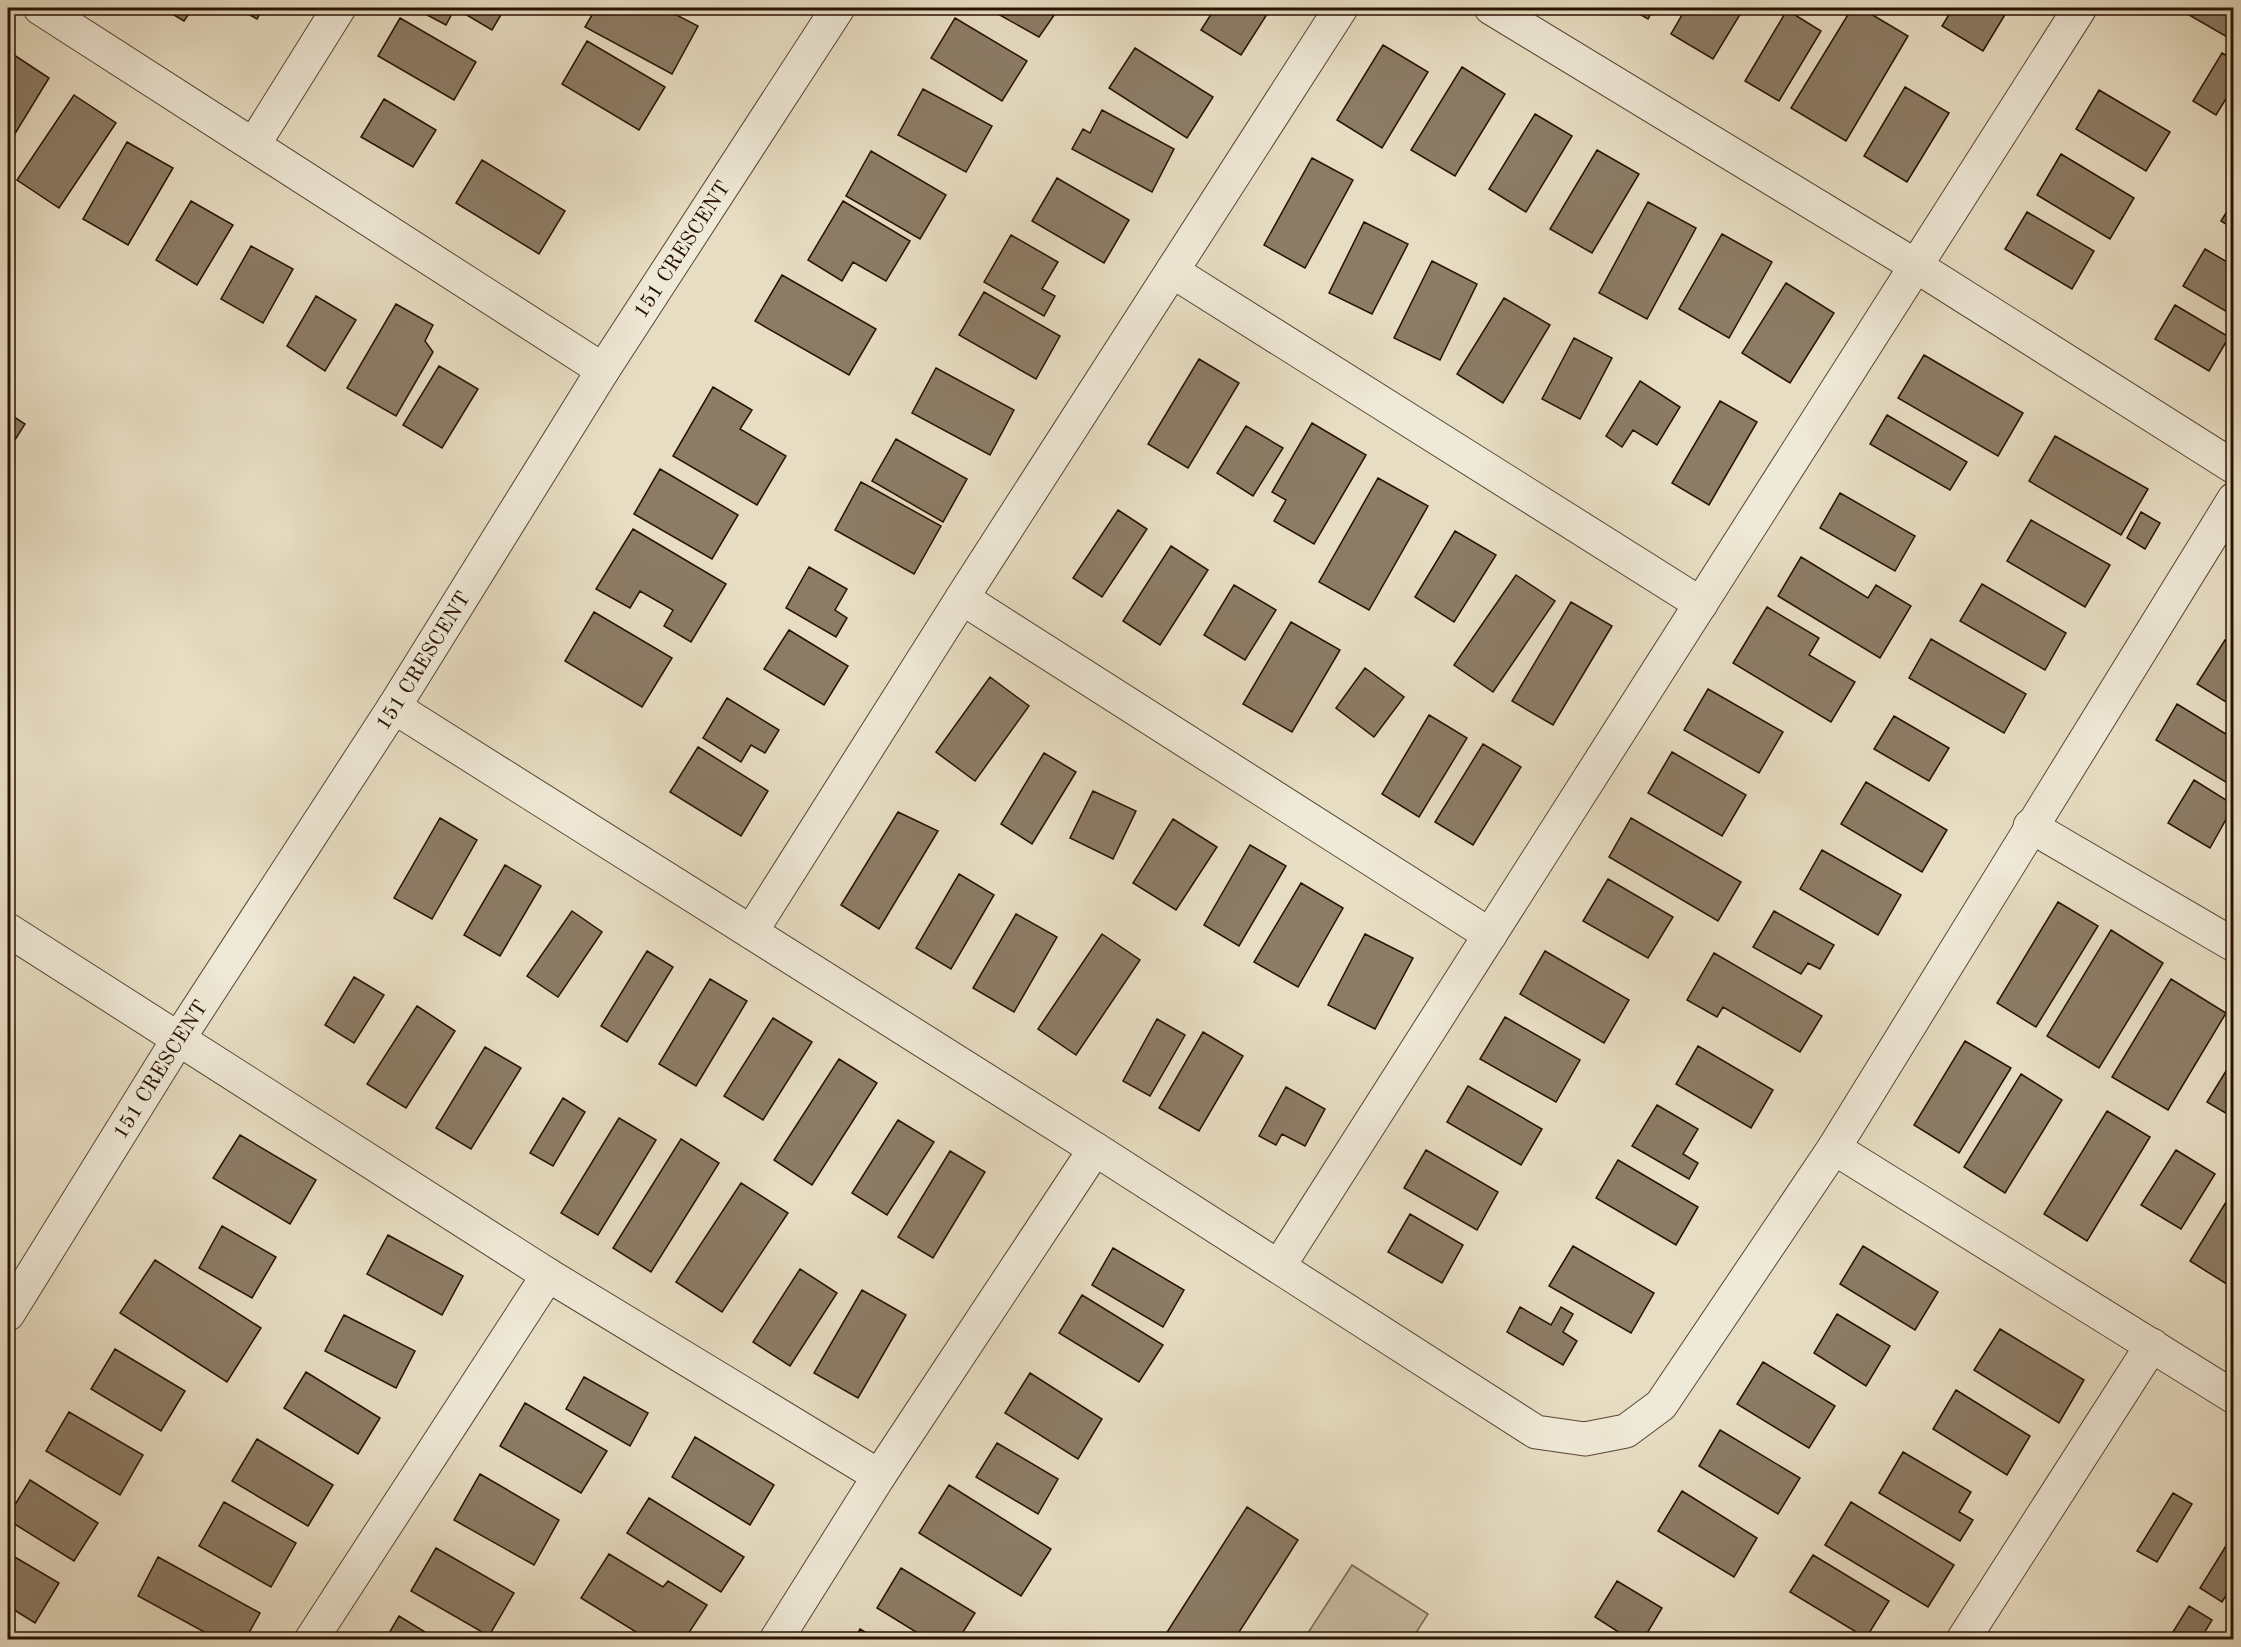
<svg xmlns="http://www.w3.org/2000/svg" width="2241" height="1647" font-family="'Old Standard TT',serif">
<style>
.grass{fill:#c7baa2;stroke:#786652;stroke-width:1.5}
.building{fill:#8c7c66;stroke:#291203;stroke-width:1.5}
.lines{fill:none;stroke-linecap:round;stroke-linejoin:round}
.minor-casing{stroke:#584533;stroke-width:35}
.minor{stroke:#efe9d7;stroke-width:33}
.labels{text-anchor:middle;stroke-width:5;stroke-linejoin:round;paint-order:stroke}
.street-label{font-size:21px;fill:#291203;stroke:#efe9d7}
</style>
<rect width="100%" height="100%" fill="#e7ddc2"/>
<filter id="stains"><feTurbulence type="fractalNoise" baseFrequency=".00333" numOctaves="4"/><feColorMatrix values="0 0 0 0 .2 0 0 0 0 .09 0 0 0 0 .02 0 0 0 .5 -.17"/></filter>
<radialGradient id="worn" r=".72"><stop offset=".6" stop-color="#630" stop-opacity="0"/><stop offset="1" stop-color="#630" stop-opacity=".3"/></radialGradient>
<!-- grass -->
<path class="grass" d="M 1352,1565 L 1428,1614 L 1412,1639 L 1304,1639 Z"/>
<!-- building -->
<path class="building" d="M 162,8 L 193,8 L 184,21 Z
M 237,8 L 263,8 L 257,19 Z
M 414,8 L 505,8 L 492,30 L 455,8 L 446,25 Z
M 596,8 L 663,8 L 698,26 L 672,74 L 585,27 Z
M 990,8 L 1059,8 L 1039,37 L 989,9 Z
M 1215,8 L 1271,8 L 1241,55 L 1201,30 Z
M 1629,8 L 1654,8 L 1648,19 Z
M 1686,8 L 1744,8 L 1713,59 L 1671,34 Z
M 1852,8 L 1861,8 L 1908,36 L 1846,141 L 1791,108 Z
M 1953,8 L 2009,8 L 1983,51 L 1942,26 Z
M 2177,8 L 2234,8 L 2234,41 Z
M 1787,10 L 1821,31 L 1779,101 L 1745,81 Z
M 400,18 L 476,62 L 454,100 L 378,56 Z
M 955,18 L 1027,61 L 1002,101 L 931,58 Z
M 587,41 L 665,87 L 639,130 L 562,84 Z
M 1383,45 L 1428,72 L 1382,148 L 1337,120 Z
M 1135,48 L 1213,97 L 1187,138 L 1109,88 Z
M 8,51 L 49,78 L 8,145 Z
M 2222,53 L 2234,60 L 2234,86 L 2216,115 L 2193,101 Z
M 1462,67 L 1505,94 L 1455,176 L 1411,150 Z
M 1905,87 L 1949,113 L 1907,182 L 1864,156 Z
M 923,89 L 992,126 L 966,172 L 898,135 Z
M 2099,90 L 2170,132 L 2146,171 L 2076,129 Z
M 74,95 L 116,123 L 59,208 L 17,180 Z
M 384,99 L 436,130 L 413,167 L 361,137 Z
M 1102,110 L 1174,149 L 1152,192 L 1072,149 L 1083,129 L 1090,133 Z
M 1535,114 L 1572,136 L 1526,212 L 1489,189 Z
M 127,142 L 173,168 L 128,245 L 83,219 Z
M 1597,150 L 1639,174 L 1592,253 L 1550,229 Z
M 871,151 L 946,195 L 920,239 L 846,196 Z
M 2061,154 L 2134,198 L 2110,239 L 2037,195 Z
M 1312,158 L 1353,180 L 1305,268 L 1264,245 Z
M 482,160 L 565,211 L 539,254 L 456,203 Z
M 1057,178 L 1129,220 L 1104,263 L 1032,221 Z
M 2234,200 L 2234,229 L 2221,221 Z
M 191,201 L 233,225 L 197,285 L 156,260 Z
M 843,201 L 910,241 L 886,281 L 853,262 L 842,281 L 808,260 Z
M 1648,202 L 1696,228 L 1647,319 L 1599,293 Z
M 2027,212 L 2094,251 L 2072,289 L 2005,249 Z
M 1364,222 L 1408,244 L 1372,314 L 1329,293 Z
M 1722,234 L 1772,262 L 1729,338 L 1679,309 Z
M 1011,235 L 1058,262 L 1042,289 L 1055,296 L 1044,316 L 984,282 Z
M 251,246 L 293,269 L 263,323 L 221,299 Z
M 2205,249 L 2234,266 L 2234,316 L 2183,286 Z
M 1432,261 L 1477,284 L 1440,360 L 1394,338 Z
M 782,275 L 876,329 L 849,375 L 755,321 Z
M 1786,283 L 1834,313 L 1790,383 L 1742,353 Z
M 984,292 L 1060,336 L 1036,379 L 959,335 Z
M 316,296 L 356,320 L 325,371 L 287,346 Z
M 1504,298 L 1550,325 L 1503,403 L 1457,374 Z
M 396,304 L 433,325 L 425,341 L 433,352 L 396,416 L 347,388 Z
M 2175,305 L 2229,337 L 2209,371 L 2155,339 Z
M 1574,338 L 1612,358 L 1580,419 L 1542,399 Z
M 1924,355 L 2023,413 L 1998,456 L 1898,398 Z
M 1199,359 L 1239,383 L 1188,468 L 1148,444 Z
M 439,366 L 478,389 L 442,448 L 403,425 Z
M 936,368 L 1014,410 L 990,455 L 912,413 Z
M 1640,381 L 1680,407 L 1657,445 L 1633,430 L 1622,447 L 1606,436 Z
M 713,387 L 752,410 L 740,429 L 786,456 L 757,505 L 673,456 Z
M 1720,401 L 1757,422 L 1709,505 L 1672,483 Z
M 8,413 L 25,424 L 8,451 Z
M 1887,415 L 1967,462 L 1950,490 L 1870,444 Z
M 1312,423 L 1366,455 L 1314,544 L 1274,521 L 1286,500 L 1272,492 Z
M 1246,426 L 1283,448 L 1253,496 L 1217,473 Z
M 2055,436 L 2148,489 L 2121,535 L 2029,481 Z
M 896,439 L 967,479 L 943,522 L 872,481 Z
M 660,469 L 738,515 L 712,559 L 634,514 Z
M 1378,478 L 1428,506 L 1369,610 L 1319,582 Z
M 861,482 L 941,526 L 914,574 L 835,530 Z
M 1840,493 L 1915,536 L 1895,571 L 1820,528 Z
M 1118,510 L 1147,529 L 1102,597 L 1073,578 Z
M 2141,512 L 2160,523 L 2145,549 L 2127,538 Z
M 2031,520 L 2110,565 L 2085,607 L 2007,561 Z
M 633,529 L 726,584 L 691,642 L 664,626 L 673,610 L 640,591 L 630,608 L 596,589 Z
M 1455,531 L 1496,555 L 1454,622 L 1415,597 Z
M 1171,546 L 1208,570 L 1160,645 L 1123,621 Z
M 1801,557 L 1868,598 L 1876,585 L 1911,606 L 1880,658 L 1778,596 Z
M 809,567 L 847,589 L 835,610 L 847,618 L 836,637 L 786,608 Z
M 1516,575 L 1555,601 L 1493,692 L 1454,665 Z
M 1982,584 L 2066,633 L 2045,670 L 1960,621 Z
M 1234,585 L 1276,610 L 1245,660 L 1204,635 Z
M 1571,602 L 1612,626 L 1553,725 L 1512,701 Z
M 1767,607 L 1819,638 L 1809,655 L 1855,682 L 1831,722 L 1733,663 Z
M 594,612 L 672,658 L 642,707 L 565,661 Z
M 1291,622 L 1340,650 L 1292,732 L 1243,704 Z
M 789,630 L 848,666 L 824,705 L 764,669 Z
M 1931,639 L 2026,694 L 2004,733 L 1909,678 Z
M 2225,640 L 2234,645 L 2234,707 L 2197,684 Z
M 1365,668 L 1404,697 L 1374,737 L 1336,708 Z
M 990,677 L 1029,706 L 975,781 L 936,752 Z
M 1708,689 L 1783,732 L 1759,773 L 1684,730 Z
M 727,698 L 779,730 L 765,753 L 751,745 L 741,762 L 703,738 Z
M 2177,704 L 2234,739 L 2234,787 L 2156,740 Z
M 1429,715 L 1467,738 L 1419,817 L 1382,794 Z
M 1894,716 L 1949,748 L 1929,781 L 1874,749 Z
M 1483,744 L 1521,767 L 1473,845 L 1435,822 Z
M 698,747 L 768,791 L 741,836 L 670,792 Z
M 1672,752 L 1746,795 L 1722,836 L 1648,793 Z
M 1044,753 L 1076,772 L 1032,844 L 1001,824 Z
M 2194,780 L 2234,805 L 2210,848 L 2168,823 Z
M 1866,782 L 1947,830 L 1922,872 L 1841,824 Z
M 1093,791 L 1136,811 L 1113,859 L 1070,838 Z
M 898,812 L 938,831 L 879,929 L 841,905 Z
M 440,818 L 477,840 L 432,919 L 394,898 Z
M 1631,818 L 1741,882 L 1718,921 L 1609,857 Z
M 1173,819 L 1217,847 L 1176,910 L 1133,883 Z
M 1250,845 L 1286,866 L 1239,946 L 1204,925 Z
M 1822,850 L 1901,895 L 1878,935 L 1800,889 Z
M 505,865 L 541,886 L 500,956 L 464,935 Z
M 959,874 L 994,895 L 951,969 L 916,948 Z
M 1608,879 L 1673,917 L 1648,958 L 1583,921 Z
M 1301,883 L 1343,908 L 1298,987 L 1254,962 Z
M 2058,902 L 2098,926 L 2036,1027 L 1997,1003 Z
M 572,911 L 602,932 L 558,997 L 527,976 Z
M 1774,911 L 1834,945 L 1820,969 L 1808,963 L 1801,974 L 1753,947 Z
M 1016,914 L 1057,937 L 1014,1012 L 973,988 Z
M 2111,930 L 2163,963 L 2099,1068 L 2047,1036 Z
M 1102,934 L 1140,960 L 1076,1055 L 1038,1029 Z
M 1365,934 L 1413,958 L 1375,1029 L 1328,1005 Z
M 647,951 L 673,967 L 627,1042 L 601,1026 Z
M 1545,951 L 1629,1000 L 1604,1043 L 1520,994 Z
M 1714,953 L 1822,1016 L 1800,1052 L 1723,1007 L 1717,1017 L 1687,1000 Z
M 354,977 L 384,995 L 354,1043 L 325,1025 Z
M 710,979 L 747,1001 L 696,1086 L 659,1064 Z
M 2171,979 L 2226,1013 L 2168,1110 L 2112,1077 Z
M 417,1006 L 455,1031 L 406,1108 L 367,1084 Z
M 1505,1017 L 1580,1060 L 1556,1102 L 1480,1059 Z
M 773,1018 L 812,1042 L 763,1120 L 724,1096 Z
M 1157,1019 L 1185,1035 L 1150,1096 L 1123,1081 Z
M 1203,1032 L 1243,1056 L 1199,1131 L 1159,1108 Z
M 1965,1041 L 2011,1068 L 1959,1153 L 1914,1125 Z
M 1698,1046 L 1773,1090 L 1751,1128 L 1676,1084 Z
M 485,1047 L 521,1068 L 471,1149 L 436,1128 Z
M 2234,1058 L 2234,1118 L 2207,1102 Z
M 839,1059 L 877,1083 L 812,1185 L 774,1160 Z
M 2021,1074 L 2062,1100 L 2005,1193 L 1964,1167 Z
M 1468,1086 L 1542,1129 L 1521,1165 L 1447,1122 Z
M 1286,1087 L 1325,1109 L 1305,1146 L 1282,1134 L 1276,1145 L 1259,1136 Z
M 563,1098 L 585,1112 L 553,1166 L 530,1153 Z
M 1657,1105 L 1698,1129 L 1683,1154 L 1698,1163 L 1689,1179 L 1632,1146 Z
M 2107,1111 L 2150,1137 L 2087,1241 L 2044,1214 Z
M 619,1118 L 656,1140 L 598,1235 L 561,1213 Z
M 898,1120 L 934,1142 L 887,1215 L 852,1193 Z
M 240,1135 L 316,1180 L 290,1224 L 213,1178 Z
M 681,1139 L 719,1163 L 651,1272 L 613,1248 Z
M 1426,1150 L 1498,1192 L 1477,1230 L 1404,1188 Z
M 2176,1150 L 2215,1174 L 2181,1229 L 2141,1205 Z
M 950,1151 L 985,1172 L 933,1258 L 898,1237 Z
M 1618,1160 L 1698,1207 L 1676,1245 L 1596,1198 Z
M 741,1183 L 788,1213 L 722,1312 L 676,1282 Z
M 2234,1189 L 2234,1287 L 2233,1288 L 2190,1261 Z
M 1410,1214 L 1463,1245 L 1442,1283 L 1388,1252 Z
M 222,1226 L 276,1257 L 252,1298 L 199,1268 Z
M 388,1235 L 463,1276 L 442,1315 L 367,1274 Z
M 1573,1246 L 1654,1293 L 1631,1333 L 1549,1286 Z
M 1863,1246 L 1938,1292 L 1915,1330 L 1840,1284 Z
M 1113,1248 L 1184,1290 L 1163,1327 L 1092,1285 Z
M 155,1260 L 261,1328 L 227,1382 L 120,1313 Z
M 800,1269 L 837,1293 L 790,1366 L 753,1342 Z
M 862,1290 L 906,1315 L 858,1398 L 814,1373 Z
M 1082,1295 L 1163,1345 L 1139,1382 L 1059,1333 Z
M 1520,1307 L 1551,1325 L 1561,1307 L 1573,1314 L 1563,1332 L 1577,1341 L 1563,1365 L 1507,1332 Z
M 1837,1314 L 1890,1346 L 1866,1386 L 1814,1353 Z
M 344,1315 L 415,1351 L 396,1388 L 325,1351 Z
M 2000,1329 L 2084,1380 L 2059,1423 L 1974,1370 Z
M 115,1349 L 185,1391 L 161,1431 L 91,1389 Z
M 1763,1362 L 1835,1406 L 1809,1448 L 1737,1404 Z
M 306,1372 L 380,1418 L 358,1454 L 284,1408 Z
M 1030,1373 L 1102,1419 L 1078,1459 L 1005,1413 Z
M 584,1377 L 648,1413 L 630,1446 L 566,1409 Z
M 1956,1390 L 2030,1436 L 2007,1475 L 1933,1429 Z
M 525,1403 L 607,1451 L 581,1493 L 500,1446 Z
M 69,1412 L 143,1455 L 120,1495 L 46,1451 Z
M 1720,1430 L 1800,1478 L 1778,1514 L 1699,1466 Z
M 695,1437 L 774,1485 L 750,1525 L 672,1477 Z
M 257,1439 L 333,1485 L 308,1526 L 232,1481 Z
M 997,1443 L 1058,1479 L 1038,1514 L 976,1477 Z
M 1903,1452 L 1971,1492 L 1959,1512 L 1973,1520 L 1960,1541 L 1879,1493 Z
M 480,1474 L 559,1520 L 534,1565 L 454,1520 Z
M 30,1480 L 98,1523 L 74,1561 L 8,1520 L 8,1516 Z
M 949,1485 L 1051,1549 L 1021,1596 L 919,1533 Z
M 1682,1491 L 1757,1538 L 1734,1577 L 1658,1531 Z
M 2173,1493 L 2192,1504 L 2157,1562 L 2137,1551 Z
M 649,1498 L 744,1557 L 721,1592 L 627,1533 Z
M 224,1502 L 296,1543 L 271,1587 L 199,1546 Z
M 1851,1502 L 1954,1565 L 1928,1607 L 1825,1545 Z
M 1247,1507 L 1298,1540 L 1234,1640 L 1162,1640 Z
M 2234,1533 L 2234,1583 L 2222,1602 L 2200,1588 Z
M 436,1548 L 514,1593 L 489,1636 L 411,1591 Z
M 8,1553 L 59,1583 L 35,1623 L 8,1606 Z
M 609,1554 L 663,1587 L 668,1581 L 707,1605 L 688,1634 L 695,1640 L 649,1640 L 581,1598 Z
M 1813,1555 L 1889,1601 L 1866,1638 L 1790,1592 Z
M 158,1557 L 260,1613 L 245,1640 L 219,1640 L 138,1596 Z
M 901,1568 L 975,1613 L 958,1640 L 929,1640 L 877,1608 Z
M 1617,1581 L 1662,1608 L 1643,1640 L 1631,1640 L 1595,1617 Z
M 2189,1606 L 2212,1620 L 2200,1640 L 2168,1640 Z
M 399,1616 L 438,1640 L 385,1640 Z
M 860,1629 L 878,1640 L 854,1640 Z"/>
<g class="lines">
<defs>
<g id="minor">
<path d="M 40,8 L 603,370"/>
<path d="M 1341,8 L 962,598 L 1490,935"/>
<path d="M 1491,8 L 1916,266 L 2234,467"/>
<path d="M 254,144 L 339,8"/>
<path d="M 1172,271 L 1701,604"/>
<path d="M 394,707 L 1095,1149 L 879,1476"/>
<path d="M 2030,826 L 2234,945"/>
<path d="M 8,930 L 548,1275 L 311,1640"/>
<path d="M 751,932 L 962,598"/>
<path d="M 1834,1148 L 2234,1397"/>
<path d="M 1095,1149 L 1536,1432 L 1585,1439 L 1626,1431 L 1661,1405 L 1834,1148 L 2234,499"/>
<path d="M 1279,1266 L 2080,8"/>
<path d="M 548,1275 L 879,1476 L 776,1640"/>
<path id="s1" d="M 8,1314 L 179,1038 L 394,707 L 603,370 L 838,8"/>
<path d="M 1963,1640 L 2152,1345"/>
</g>
</defs>
<!-- minor casing -->
<use href="#minor" class="minor-casing"/>
<!-- minor -->
<use href="#minor" class="minor"/>
</g>
<g class="labels">
<!-- street labels -->
<g class="street-label">
<text dy="7" stroke="none"><textPath href="#s1" startOffset="1260">151 CRESCENT</textPath></text>
<text dy="7" stroke="none"><textPath href="#s1" startOffset="774">151 CRESCENT</textPath></text>
<text dy="7" stroke="none"><textPath href="#s1" startOffset="288">151 CRESCENT</textPath></text>
</g>
</g>
<!-- margin -->
<rect width="2241" height="1647" fill="none" stroke="#e7ddc2" stroke-width="30"/>
<rect x="9" y="9" width="2223" height="1629" fill="none" stroke="#291203" stroke-width="3"/>
<rect x="15" y="15" width="2211" height="1617" fill="none" stroke="#291203" stroke-width="1.5"/>
<rect width="100%" height="100%" filter="url(#stains)"/>
<rect width="100%" height="100%" fill="url(#worn)"/>
</svg>
